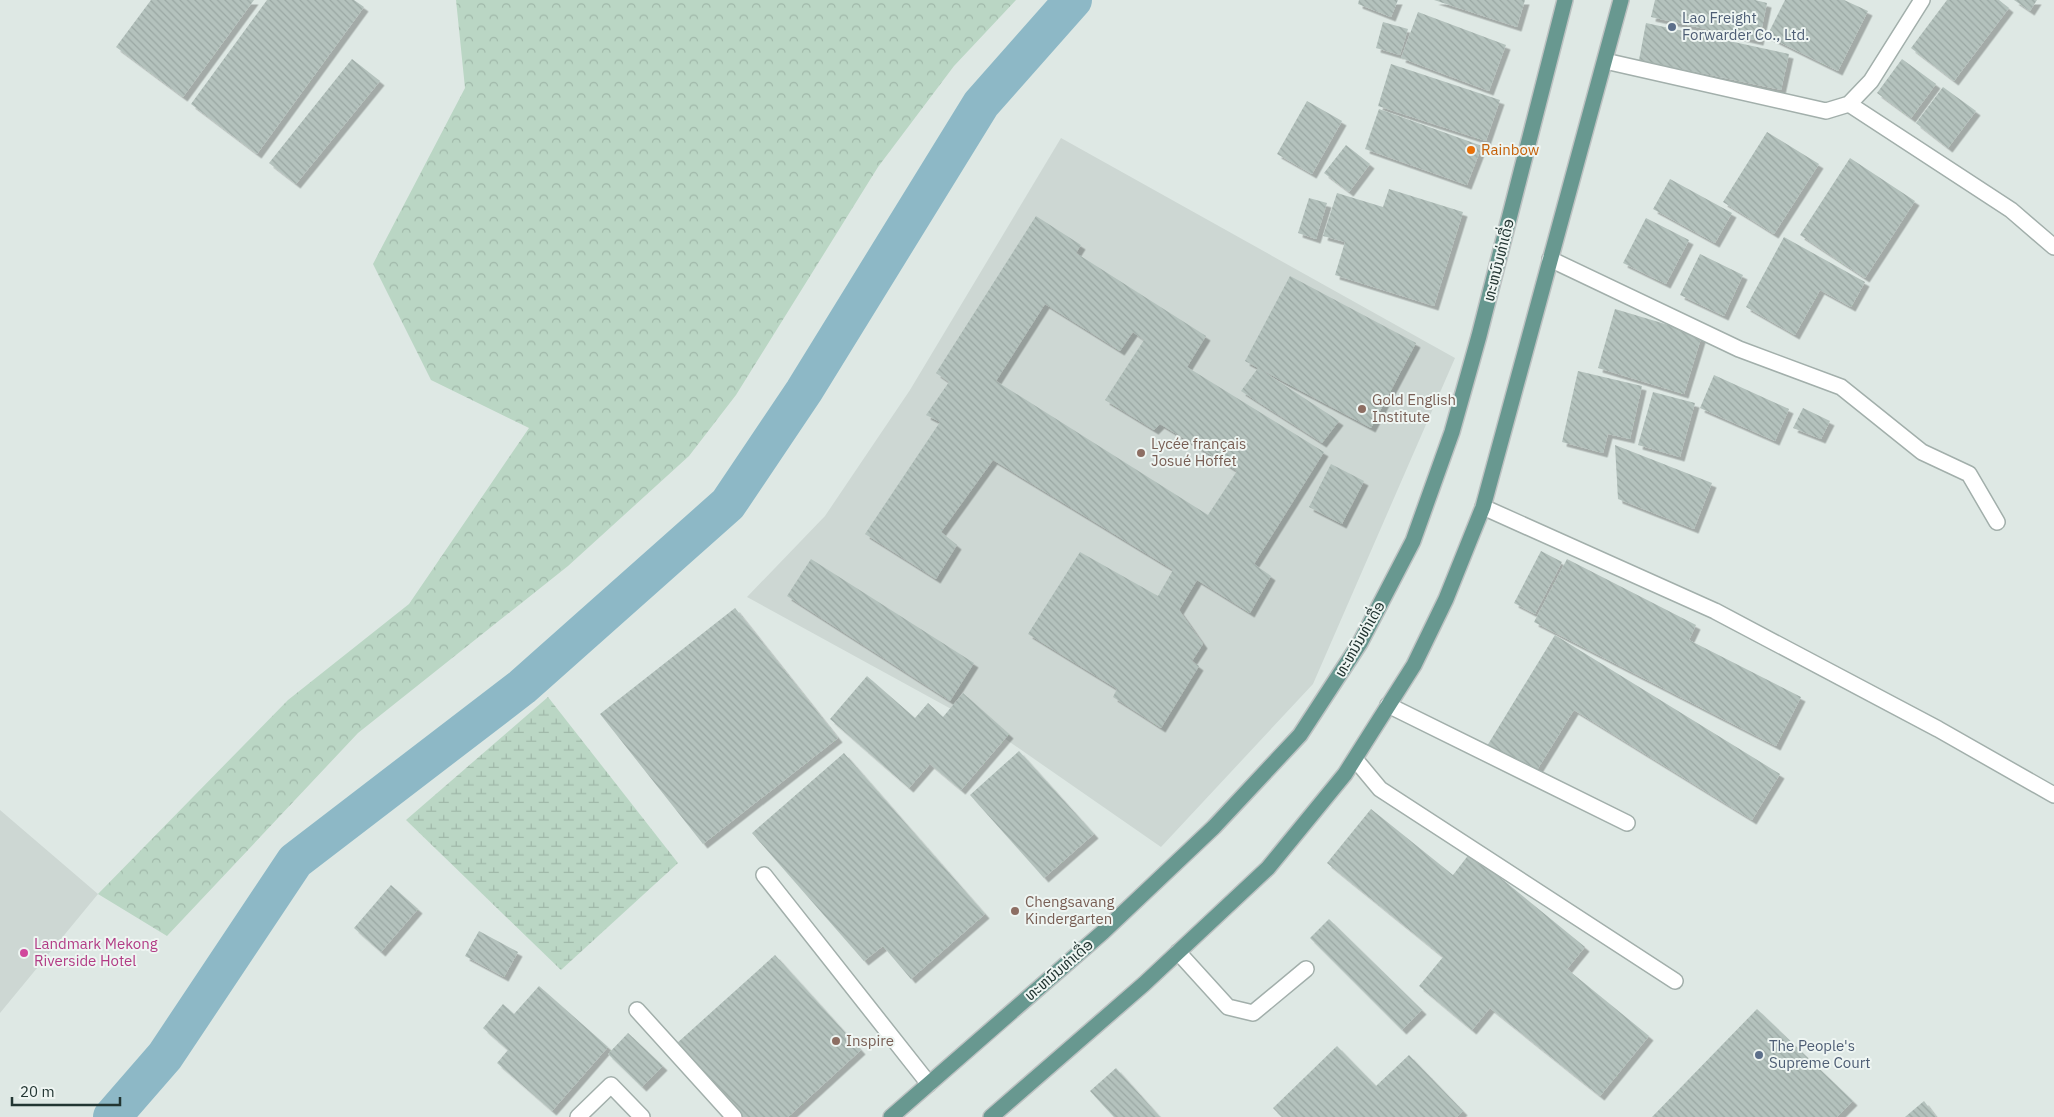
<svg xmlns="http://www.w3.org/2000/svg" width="2054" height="1117" font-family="'IBM Plex Sans','Noto Sans Lao',sans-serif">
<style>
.built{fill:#cdd7d3}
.forest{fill:url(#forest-crowns)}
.wetland{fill:url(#wetland-marsh)}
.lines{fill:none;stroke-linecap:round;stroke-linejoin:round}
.canal{stroke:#8db8c6;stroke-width:38}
.building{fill:url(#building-back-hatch);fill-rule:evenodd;filter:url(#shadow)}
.service-casing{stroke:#a2afab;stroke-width:18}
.minor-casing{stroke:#a2afab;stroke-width:18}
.primary-casing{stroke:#bdc2c2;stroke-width:18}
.service{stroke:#fff;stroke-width:15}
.minor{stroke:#fff;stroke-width:15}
.primary{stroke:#689890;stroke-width:15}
.service-dot{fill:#5c6f8a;stroke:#eef5f2;stroke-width:2}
.food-dot{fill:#e8710a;stroke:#eef5f2;stroke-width:2}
.education-dot{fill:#8d6e63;stroke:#eef5f2;stroke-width:2}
.hotel-dot{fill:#d1479c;stroke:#eef5f2;stroke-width:2}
.labels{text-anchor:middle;stroke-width:4;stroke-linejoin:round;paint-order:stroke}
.service-label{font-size:15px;fill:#4e5e75;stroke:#eef5f2;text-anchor:start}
.food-label{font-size:15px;fill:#c56008;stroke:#eef5f2;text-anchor:start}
.street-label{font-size:15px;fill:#223532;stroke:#eef5f2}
.education-label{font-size:15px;fill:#785e54;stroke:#eef5f2;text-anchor:start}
.hotel-label{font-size:15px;fill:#b23c85;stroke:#eef5f2;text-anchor:start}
</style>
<defs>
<pattern id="forest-crowns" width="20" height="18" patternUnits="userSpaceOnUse" patternTransform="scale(1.25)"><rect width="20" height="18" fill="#bad6c4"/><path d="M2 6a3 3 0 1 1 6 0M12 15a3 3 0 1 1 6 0" fill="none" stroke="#a0b8a9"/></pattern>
<pattern id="wetland-marsh" width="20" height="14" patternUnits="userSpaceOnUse" patternTransform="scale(1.25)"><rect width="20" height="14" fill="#bad6c4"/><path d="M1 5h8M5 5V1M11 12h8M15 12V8" fill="none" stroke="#a0b8a9"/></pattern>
<pattern id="building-back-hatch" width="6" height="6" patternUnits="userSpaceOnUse" patternTransform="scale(1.25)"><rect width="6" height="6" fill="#b4c2bd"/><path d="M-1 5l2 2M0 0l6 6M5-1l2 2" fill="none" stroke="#9aa7a3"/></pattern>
<filter id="shadow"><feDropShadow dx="4.5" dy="4.5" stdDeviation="0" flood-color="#0004"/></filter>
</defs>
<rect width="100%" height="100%" fill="#dee8e4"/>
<!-- built -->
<path class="built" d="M 1061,138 L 1455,358 L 1313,684 L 1161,847 L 1004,738 L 747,597 L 825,516 L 910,390 Z
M 0,810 L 98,894 L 0,1013 Z"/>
<!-- forest -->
<path class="forest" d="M 456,0 L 1016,0 L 954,66 L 878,167 L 736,395 L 689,456 L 568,566 L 358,733 L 167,936 L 98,894 L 288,700 L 409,604 L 529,428 L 431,380 L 373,264 L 465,88 Z"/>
<!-- wetland -->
<path class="wetland" d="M 548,697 L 678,863 L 561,970 L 406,820 Z"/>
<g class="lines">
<!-- canal -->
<path class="canal" d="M 112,1117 L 165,1056 L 295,861 L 522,687 L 728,504 L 804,391 L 981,104 L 1073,0"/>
</g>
<!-- building -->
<path class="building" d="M 151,0 L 254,0 L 183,97 L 116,47 Z
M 267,0 L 354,0 L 364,7 L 257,154 L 191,104 Z
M 1359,0 L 1398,0 L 1391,17 L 1358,4 Z
M 1434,0 L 1525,0 L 1517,27 Z
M 1655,0 L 1755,0 L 1767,3 L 1759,41 L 1651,17 Z
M 1785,0 L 1844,0 L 1868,11 L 1838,71 L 1767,36 Z
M 1947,0 L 1999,0 L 2009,8 L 1954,81 L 1911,48 Z
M 2014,0 L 2037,0 L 2030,11 Z
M 1418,12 L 1506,45 L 1489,91 L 1401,58 Z
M 1383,22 L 1408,29 L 1400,55 L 1376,48 Z
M 1646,23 L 1789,54 L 1781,90 L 1639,60 Z
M 352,59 L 380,81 L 296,184 L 269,163 Z
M 1902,59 L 1936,84 L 1911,118 L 1877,93 Z
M 1391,64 L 1500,100 L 1486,141 L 1378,106 Z
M 1943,87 L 1976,111 L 1948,148 L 1916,123 Z
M 1307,101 L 1342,121 L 1312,174 L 1277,154 Z
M 1379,109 L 1482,146 L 1467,185 L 1365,149 Z
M 1767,132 L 1819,164 L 1774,234 L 1723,202 Z
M 1346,145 L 1370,164 L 1349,192 L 1324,173 Z
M 1850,158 L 1915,201 L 1865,278 L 1800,235 Z
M 1670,179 L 1732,213 L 1715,243 L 1653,209 Z
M 1389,189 L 1463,212 L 1434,306 L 1335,275 L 1345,242 L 1323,236 L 1337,193 L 1383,207 Z
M 1309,198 L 1327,203 L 1316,239 L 1298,233 Z
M 1036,216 L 1081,245 L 1076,253 L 1206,336 L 1187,367 L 1324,452 L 1254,564 L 1271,576 L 1250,613 L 1197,580 L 1179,610 L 1203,644 L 1192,661 L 1199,666 L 1161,728 L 1113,697 L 1117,689 L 1028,634 L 1080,552 L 1158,596 L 1173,570 L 993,460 L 941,532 L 957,545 L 936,579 L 865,534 L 940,422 L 926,415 L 949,382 L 936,373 ZM 1045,304 L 1120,351 L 1133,332 L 1144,340 L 1105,400 L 1154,430 L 1160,424 L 1237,471 L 1208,515 L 996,381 Z
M 1646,218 L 1689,240 L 1666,284 L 1623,263 Z
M 1784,237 L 1865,282 L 1851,307 L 1820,290 L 1795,335 L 1746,307 Z
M 1700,254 L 1743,275 L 1724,316 L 1680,295 Z
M 1290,276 L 1416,343 L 1371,428 L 1260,369 L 1339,421 L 1322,443 L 1241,391 L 1258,368 L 1245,361 Z
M 1615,309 L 1702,335 L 1684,394 L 1598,368 Z
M 1578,371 L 1642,386 L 1630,439 L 1608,434 L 1603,453 L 1562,442 Z
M 1714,375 L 1789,409 L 1775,441 L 1700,408 Z
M 1653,392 L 1695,403 L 1680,457 L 1638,445 Z
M 1803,408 L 1830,421 L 1821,439 L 1793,428 Z
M 1615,445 L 1712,483 L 1694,529 L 1618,499 Z
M 1331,464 L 1364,481 L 1342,524 L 1309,507 Z
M 1541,551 L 1562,562 L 1535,614 L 1514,603 Z
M 811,559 L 974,663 L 950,701 L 787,596 Z
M 1567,559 L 1696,625 L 1689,640 L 1801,697 L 1776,746 L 1534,622 Z
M 735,608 L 838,738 L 703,844 L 600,714 Z
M 1555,635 L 1780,774 L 1752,820 L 1574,710 L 1534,775 L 1487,746 Z
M 867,676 L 915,718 L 928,703 L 943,717 L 963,693 L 1009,734 L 961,790 L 930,764 L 909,788 L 830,719 Z
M 1019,751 L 1094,834 L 1044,878 L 970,795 Z
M 844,753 L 985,914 L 911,979 L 883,946 L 864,961 L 752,833 Z
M 1371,809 L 1453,875 L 1470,853 L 1585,947 L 1567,969 L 1649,1036 L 1600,1096 L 1490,1008 L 1472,1030 L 1419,986 L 1443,957 L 1327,863 Z
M 391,885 L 418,909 L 381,952 L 354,928 Z
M 1329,919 L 1422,1010 L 1402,1030 L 1310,938 Z
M 479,931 L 518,952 L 504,977 L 465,956 Z
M 775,955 L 861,1050 L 788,1117 L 743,1117 L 676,1044 Z
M 539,986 L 608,1047 L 552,1111 L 497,1063 L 508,1050 L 483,1028 L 503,1004 L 514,1014 Z
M 1757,1009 L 1853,1101 L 1837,1117 L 1652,1117 Z
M 628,1033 L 663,1066 L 642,1087 L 608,1054 Z
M 1337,1046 L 1376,1086 L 1409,1055 L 1463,1111 L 1457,1117 L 1282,1117 L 1273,1108 Z
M 1116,1068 L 1160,1117 L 1114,1117 L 1090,1091 Z
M 1924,1101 L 1936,1117 L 1905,1117 Z"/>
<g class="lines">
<defs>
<path id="service" d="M 1849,104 L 2011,210 L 2054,247
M 1388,705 L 1627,823
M 1355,759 L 1380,789 L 1675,981
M 764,875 L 929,1084
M 1178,952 L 1228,1007 L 1253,1013 L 1306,969
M 637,1010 L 734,1117
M 578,1117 L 611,1085 L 642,1117"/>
<path id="minor" d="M 1605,61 L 1826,111 L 1849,104 L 1871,81 L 1922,0
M 1550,259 L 1739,349 L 1841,387 L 1922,452 L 1969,474 L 1997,522
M 1483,507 L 1715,611 L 1938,729 L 2054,795"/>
<path id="primary" d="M 891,1117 L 1103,932 L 1214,827 L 1300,735 L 1360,643 L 1413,541 L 1452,432 L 1479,336 L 1565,0
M 991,1117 L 1144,984 L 1268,868 L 1345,774 L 1414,665 L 1446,599 L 1483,507 L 1621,0"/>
</defs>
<!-- service casing -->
<use href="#service" class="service-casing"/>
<!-- minor casing -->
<use href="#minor" class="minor-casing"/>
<!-- primary casing -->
<use href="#primary" class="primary-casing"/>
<!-- service -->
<use href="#service" class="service"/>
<!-- minor -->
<use href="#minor" class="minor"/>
<!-- primary -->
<use href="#primary" class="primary"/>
</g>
<!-- markers -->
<g class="service-dot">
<circle cx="1672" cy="27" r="5"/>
<circle cx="1759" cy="1055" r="5"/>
</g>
<circle class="food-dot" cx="1471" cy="150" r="5"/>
<g class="education-dot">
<circle cx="1362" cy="409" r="5"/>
<circle cx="1141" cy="453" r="5"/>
<circle cx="1015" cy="911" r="5"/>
<circle cx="836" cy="1041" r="5"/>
</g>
<circle class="hotel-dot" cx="24" cy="953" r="5"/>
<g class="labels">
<!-- service labels -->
<g class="service-label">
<text x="1682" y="23">Lao Freight<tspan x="1682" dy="17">Forwarder Co., Ltd.</tspan></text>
<text x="1769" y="1051">The People's<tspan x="1769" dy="17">Supreme Court</tspan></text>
</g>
<!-- food labels -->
<g class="food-label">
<text x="1481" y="155">Rainbow</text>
</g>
<!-- street labels -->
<g class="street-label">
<text transform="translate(1499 260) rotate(-76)" y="5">ທະຫນົນທ່າເດື່ອ</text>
<text transform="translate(1360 639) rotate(-60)" y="5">ທະຫນົນທ່າເດື່ອ</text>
<text transform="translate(1059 970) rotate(-41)" y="5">ທະຫນົນທ່າເດື່ອ</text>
</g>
<!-- education labels -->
<g class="education-label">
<text x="1372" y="405">Gold English<tspan x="1372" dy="17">Institute</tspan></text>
<text x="1151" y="449">Lycée français<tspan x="1151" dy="17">Josué Hoffet</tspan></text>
<text x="1025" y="907">Chengsavang<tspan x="1025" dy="17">Kindergarten</tspan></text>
<text x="846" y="1046">Inspire</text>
</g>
<!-- hotel labels -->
<g class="hotel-label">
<text x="34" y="949">Landmark Mekong<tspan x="34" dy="17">Riverside Hotel</tspan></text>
</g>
</g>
<!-- scale -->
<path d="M12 1097v8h108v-8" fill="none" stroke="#223532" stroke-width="2.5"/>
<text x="20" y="1097" font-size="15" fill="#223532" stroke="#eef5f2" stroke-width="4" paint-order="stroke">20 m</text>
</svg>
